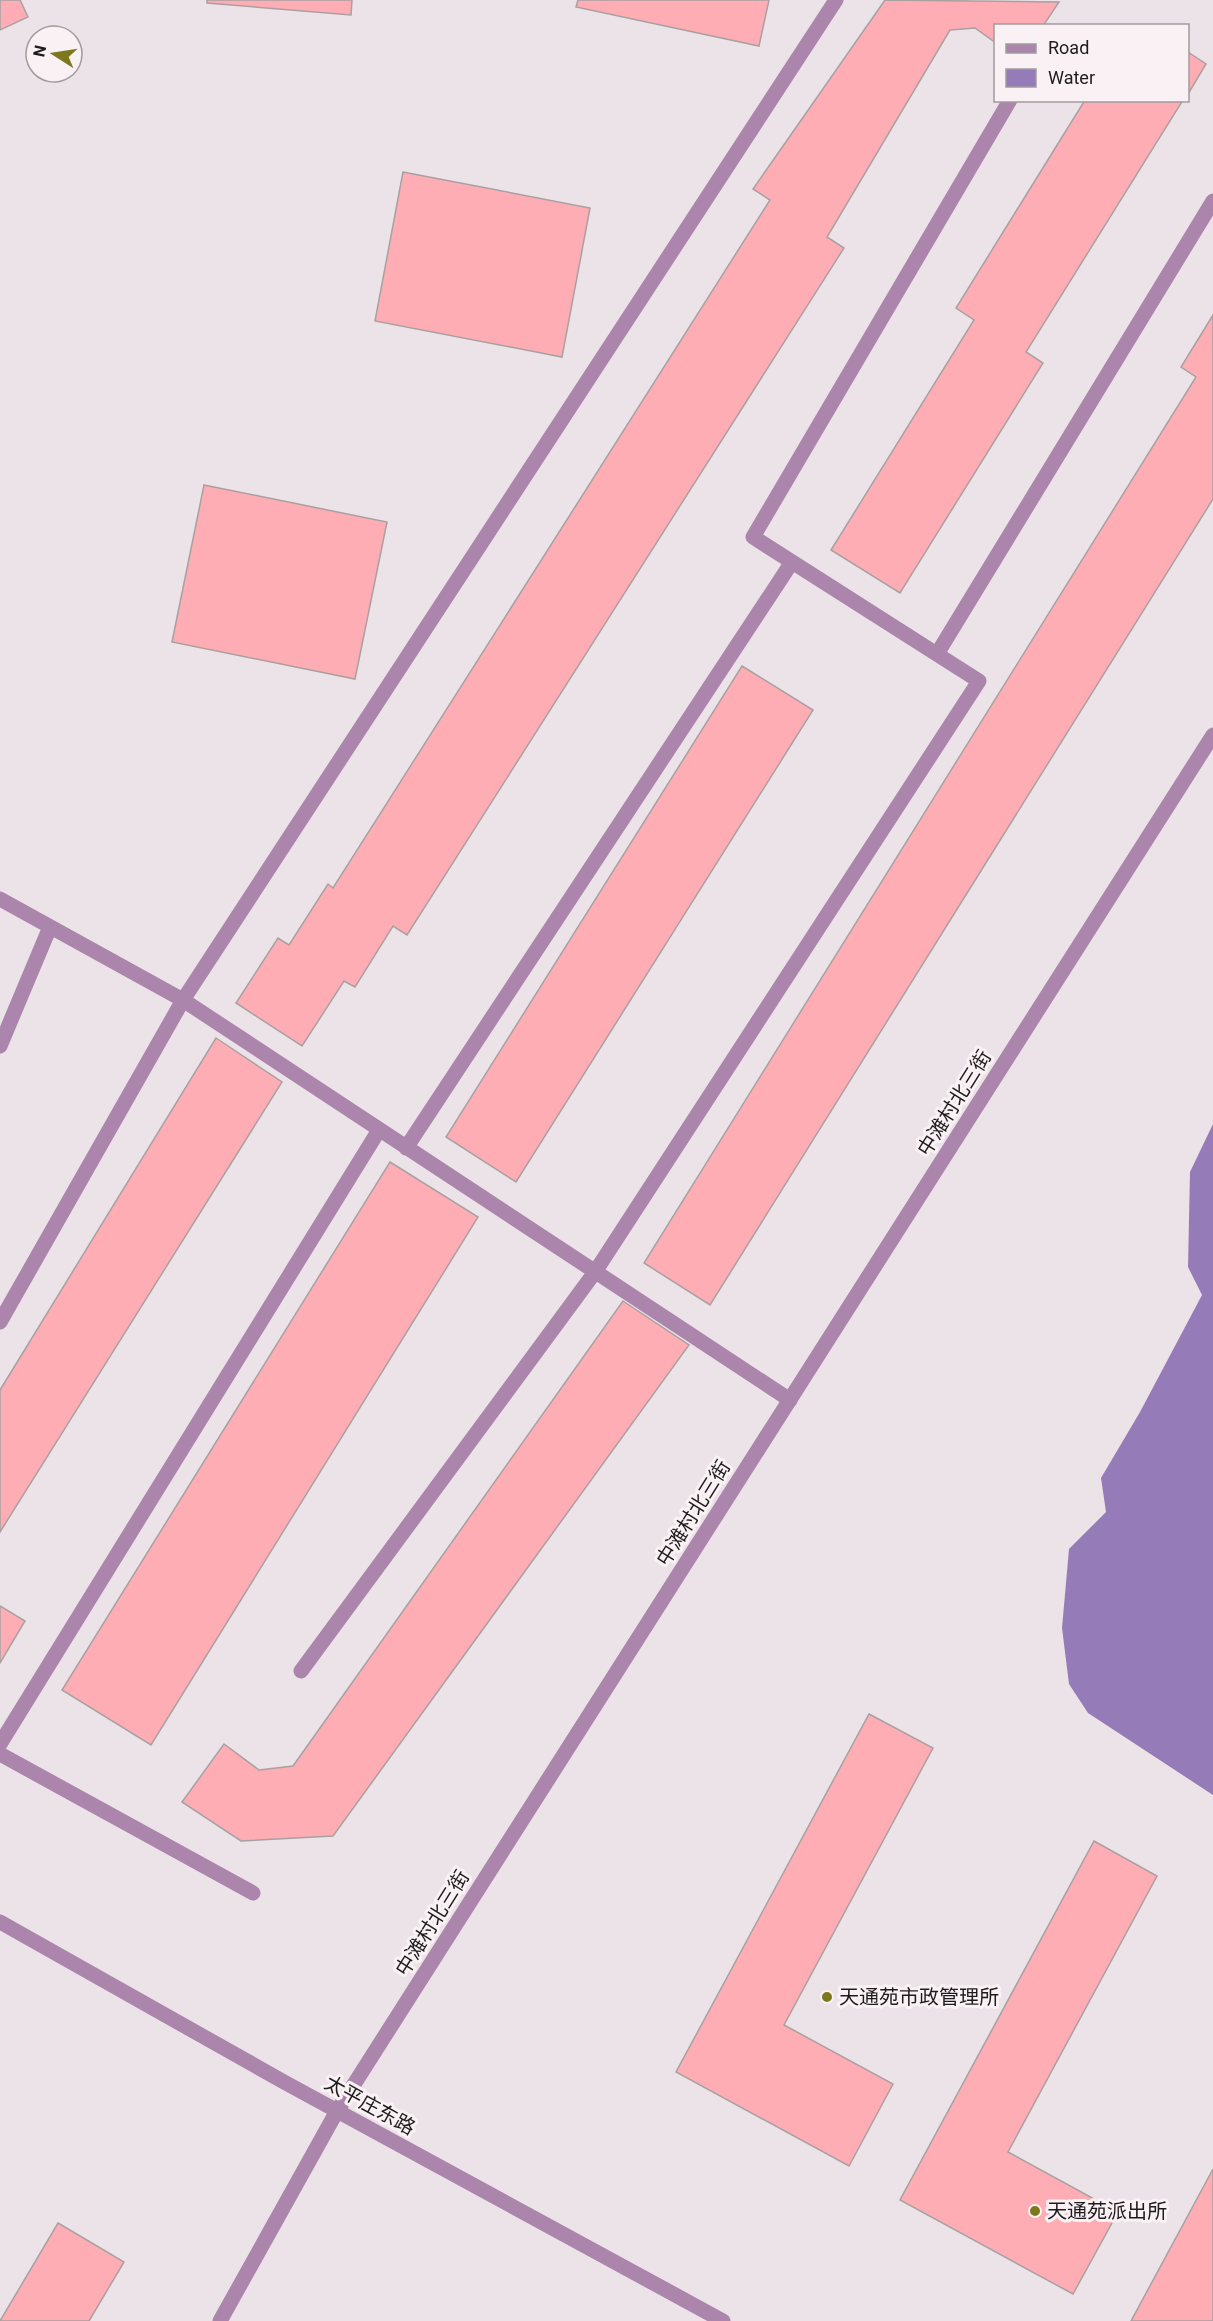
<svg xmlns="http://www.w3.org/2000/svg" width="1213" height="2321" font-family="Roboto,'Noto Sans SC',sans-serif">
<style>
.water{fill:#967bb9}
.building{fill:#feadb5;stroke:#a9a0a1;stroke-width:1.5}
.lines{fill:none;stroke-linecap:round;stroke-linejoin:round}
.service{stroke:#ab85ab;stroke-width:15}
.minor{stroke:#ab85ab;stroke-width:15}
.tertiary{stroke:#ab85ab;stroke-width:15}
.poi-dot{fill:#7e781c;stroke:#f9f1f4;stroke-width:2}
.labels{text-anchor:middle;stroke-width:6;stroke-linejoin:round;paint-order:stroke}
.street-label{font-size:20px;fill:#1e1b1c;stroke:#f9f1f4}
.poi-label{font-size:20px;fill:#1e1b1c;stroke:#f9f1f4;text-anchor:start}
</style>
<rect width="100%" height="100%" fill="#ebe3e7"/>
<!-- water -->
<path class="water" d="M 1213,1124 L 1213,1795 L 1088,1713 L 1069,1684 L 1062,1628 L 1069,1549 L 1106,1512 L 1101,1478 L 1140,1412 L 1202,1295 L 1188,1267 L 1190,1172 Z"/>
<!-- building -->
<path class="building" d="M 0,0 L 20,0 L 28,17 L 0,30 Z
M 207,0 L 352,0 L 351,15 L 207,3 Z
M 578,0 L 769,0 L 759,46 L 576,7 Z
M 885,0 L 1059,2 L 1043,26 L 996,26 L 996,43 L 975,28 L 950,30 L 827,237 L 844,248 L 407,935 L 393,926 L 355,987 L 344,981 L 302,1046 L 236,1003 L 278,938 L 289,945 L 328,884 L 333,888 L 770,200 L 753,189 Z
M 1188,52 L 1206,64 L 1188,94 Z
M 1085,100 L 1183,100 L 1026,352 L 1043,363 L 900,593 L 831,550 L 974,320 L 956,308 Z
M 403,172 L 590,208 L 562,357 L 375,321 Z
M 1213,315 L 1213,499 L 710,1305 L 644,1263 L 1196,377 L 1181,367 Z
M 204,485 L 387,522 L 355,679 L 172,642 Z
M 742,666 L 813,710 L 516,1182 L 446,1137 Z
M 216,1038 L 282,1082 L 0,1532 L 0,1390 Z
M 390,1162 L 478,1217 L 151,1745 L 62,1690 Z
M 623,1301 L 689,1345 L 333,1836 L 241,1841 L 182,1802 L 224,1744 L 259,1770 L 293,1766 Z
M 0,1606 L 25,1621 L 0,1663 Z
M 869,1714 L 933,1748 L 784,2025 L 893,2084 L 849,2166 L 676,2072 Z
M 1094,1841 L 1157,1876 L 1008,2152 L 1118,2212 L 1073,2294 L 900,2200 Z
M 1213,2169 L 1213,2321 L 1131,2321 Z
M 58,2223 L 124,2262 L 89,2321 L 0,2321 Z"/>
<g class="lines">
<!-- service -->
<path class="service" d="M 937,654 L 1213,201
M 0,899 L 183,1000 L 790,1400
M 0,1046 L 50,927
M 406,1148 L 792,562
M 0,1322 L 183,1000 L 836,0
M 301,1671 L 595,1272 L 979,681 L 753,537 L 1010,100
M 0,1744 L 379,1130
M 0,1754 L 253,1893"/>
<!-- minor -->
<path class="minor" d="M 220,2321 L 337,2111 L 1213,735"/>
<!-- tertiary -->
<path class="tertiary" d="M 0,1922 L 284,2082 L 723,2321"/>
</g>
<!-- markers -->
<g class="poi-dot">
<circle cx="827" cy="1997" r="6"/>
<circle cx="1035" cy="2211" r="6"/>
</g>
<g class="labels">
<!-- street labels -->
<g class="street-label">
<text transform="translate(954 1103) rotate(-58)" y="7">中滩村北三街</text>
<text transform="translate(693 1513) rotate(-58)" y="7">中滩村北三街</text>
<text transform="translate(432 1923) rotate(-58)" y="7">中滩村北三街</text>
<text transform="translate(370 2105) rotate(29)" y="7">太平庄东路</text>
</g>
<!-- poi labels -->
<g class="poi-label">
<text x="839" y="2004">天通苑市政管理所</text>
<text x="1047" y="2218">天通苑派出所</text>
</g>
</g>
<!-- legend -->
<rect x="994" y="24" width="195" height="78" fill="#f9f1f4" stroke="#a19b9e" stroke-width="1.5"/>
<rect x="1006" y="44" width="30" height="9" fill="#ab85ab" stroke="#a19b9e" stroke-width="1.5"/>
<text x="1048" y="54" font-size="18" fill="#1e1b1c">Road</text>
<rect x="1006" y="69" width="30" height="18" fill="#967bb9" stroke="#a19b9e" stroke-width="1.5"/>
<text x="1048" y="84" font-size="18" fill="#1e1b1c">Water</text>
<!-- north arrow -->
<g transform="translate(54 54) rotate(282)"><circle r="28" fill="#f9f1f4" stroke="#a19b9e" stroke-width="1.5"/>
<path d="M0-4.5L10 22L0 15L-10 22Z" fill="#7e781c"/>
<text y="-9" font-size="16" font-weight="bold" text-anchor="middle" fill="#1e1b1c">N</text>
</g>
</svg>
